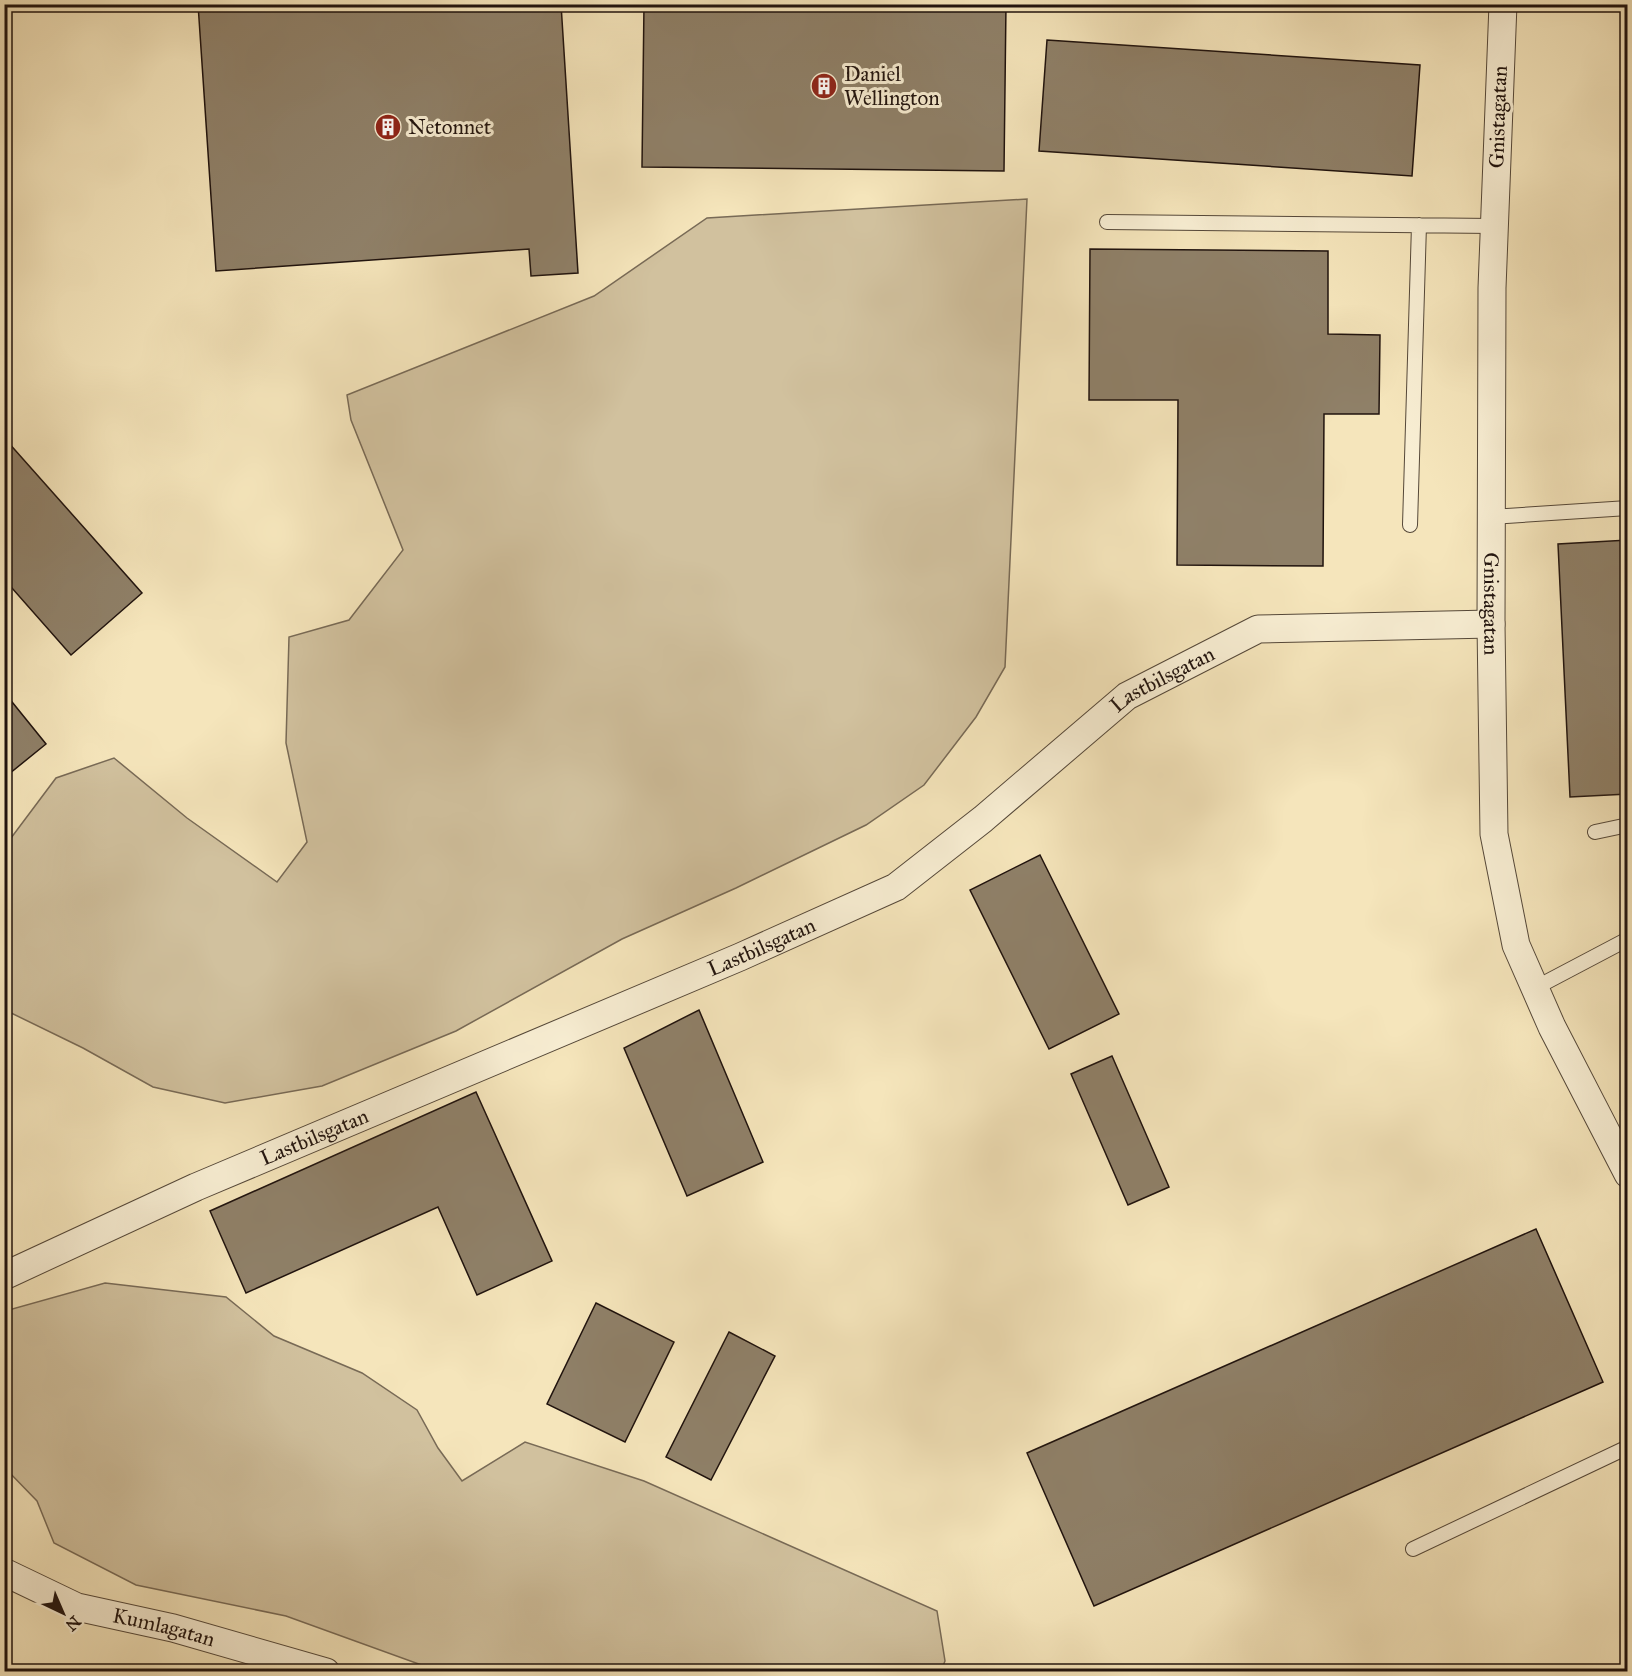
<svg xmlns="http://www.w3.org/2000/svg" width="1632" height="1676" font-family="'IM FELL Great Primer',serif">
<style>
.green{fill:#d1c19e;stroke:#786a56;stroke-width:1.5}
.building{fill:#8f8068;stroke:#20130e;stroke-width:1.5}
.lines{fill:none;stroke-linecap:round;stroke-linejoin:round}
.lane-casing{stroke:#554839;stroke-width:16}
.street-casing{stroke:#554839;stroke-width:29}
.lane{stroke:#f8eed3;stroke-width:14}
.street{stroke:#f8eed3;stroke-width:27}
.labels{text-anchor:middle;stroke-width:6;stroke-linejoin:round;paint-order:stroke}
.poi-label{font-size:21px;fill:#20130e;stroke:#f8eed3;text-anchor:start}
.street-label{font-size:21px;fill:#20130e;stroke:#f8eed3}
</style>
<rect width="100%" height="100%" fill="#f5e5bb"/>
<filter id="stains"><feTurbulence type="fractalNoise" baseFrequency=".00333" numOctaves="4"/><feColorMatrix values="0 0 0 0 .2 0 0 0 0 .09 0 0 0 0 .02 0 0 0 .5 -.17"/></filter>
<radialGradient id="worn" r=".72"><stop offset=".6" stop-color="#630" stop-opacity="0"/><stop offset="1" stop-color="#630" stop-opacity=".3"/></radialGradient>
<!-- green -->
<path class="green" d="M 1027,199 L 1005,667 L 976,717 L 924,785 L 866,825 L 736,888 L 622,939 L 456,1031 L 322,1086 L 225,1103 L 153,1087 L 83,1048 L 5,1010 L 5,846 L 56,778 L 114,758 L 187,818 L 277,882 L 307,842 L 286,743 L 289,637 L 349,620 L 403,550 L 351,420 L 347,395 L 594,296 L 707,218 Z
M 105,1283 L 226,1297 L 274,1336 L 362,1373 L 417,1410 L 438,1448 L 462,1481 L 525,1442 L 644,1481 L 937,1611 L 945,1661 L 941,1671 L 438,1671 L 286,1616 L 136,1585 L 54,1543 L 37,1501 L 5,1468 L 5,1311 Z"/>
<!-- building -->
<path class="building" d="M 198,4 L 561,4 L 578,273 L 531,276 L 529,249 L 216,271 Z
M 644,4 L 1006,4 L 1004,171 L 642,167 Z
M 1047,40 L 1420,65 L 1412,176 L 1039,151 Z
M 1090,249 L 1328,251 L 1328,334 L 1380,335 L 1379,414 L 1324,414 L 1323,566 L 1177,565 L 1178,400 L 1089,400 Z
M 7,441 L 142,593 L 71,655 L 4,579 L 4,443 Z
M 1628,540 L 1628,794 L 1570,797 L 1558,544 Z
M 4,692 L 46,744 L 4,778 Z
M 1040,855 L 1119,1014 L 1049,1049 L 970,890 Z
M 699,1010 L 763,1162 L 687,1196 L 624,1048 Z
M 1112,1056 L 1169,1187 L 1128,1205 L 1071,1074 Z
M 476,1092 L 552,1261 L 477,1295 L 438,1207 L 246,1293 L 210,1211 Z
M 1536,1229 L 1603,1382 L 1094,1606 L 1027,1453 Z
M 596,1303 L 674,1342 L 625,1442 L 547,1404 Z
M 729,1332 L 775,1356 L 711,1480 L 666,1457 Z"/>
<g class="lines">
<defs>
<path id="lane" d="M 1107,222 L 1494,226
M 1491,517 L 1628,508
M 1410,525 L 1419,225
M 1595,832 L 1628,825
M 1535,988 L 1628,939
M 1413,1549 L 1628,1447"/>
<g id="street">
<path id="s1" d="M 1503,4 L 1492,288 L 1491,624 L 1494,834 L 1516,945 L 1552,1027 L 1628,1174"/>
<path id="s2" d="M 4,1276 L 196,1187 L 740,957 L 896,887 L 983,819 L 1127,696 L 1258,629 L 1491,624"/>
<path id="s3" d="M 4,1572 L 77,1607 L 173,1628 L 326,1672"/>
</g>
</defs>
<!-- lane casing -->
<use href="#lane" class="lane-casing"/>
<!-- street casing -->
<use href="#street" class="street-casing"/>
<!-- lane -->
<use href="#lane" class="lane"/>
<!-- street -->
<use href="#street" class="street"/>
</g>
<!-- icons -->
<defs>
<symbol id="building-disc" viewBox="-11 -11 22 22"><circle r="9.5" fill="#8f2418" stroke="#f8eed3"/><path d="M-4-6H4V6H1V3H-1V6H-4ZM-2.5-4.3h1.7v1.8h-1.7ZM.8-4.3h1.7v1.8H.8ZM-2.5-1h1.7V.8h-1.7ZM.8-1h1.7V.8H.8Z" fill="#fff"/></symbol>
</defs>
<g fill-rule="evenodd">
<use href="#building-disc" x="809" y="71" width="30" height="30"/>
<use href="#building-disc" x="373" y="112" width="30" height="30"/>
</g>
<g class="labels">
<!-- poi labels -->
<g class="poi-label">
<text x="844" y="81">Daniel<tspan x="844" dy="24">Wellington</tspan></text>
<text x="408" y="134">Netonnet</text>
</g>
<!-- street labels -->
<g class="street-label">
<text transform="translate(1498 117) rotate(-88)" y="7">Gnistagatan</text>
<text dy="7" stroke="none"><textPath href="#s1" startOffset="600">Gnistagatan</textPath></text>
<text dy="7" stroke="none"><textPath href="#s2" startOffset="1312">Lastbilsgatan</textPath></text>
<text dy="7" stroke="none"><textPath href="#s2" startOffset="826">Lastbilsgatan</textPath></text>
<text dy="7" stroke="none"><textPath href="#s2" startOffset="340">Lastbilsgatan</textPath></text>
<text dy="7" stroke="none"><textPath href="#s3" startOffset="170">Kumlagatan</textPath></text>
</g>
</g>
<!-- margin -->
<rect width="1632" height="1676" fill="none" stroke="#f5e5bb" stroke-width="24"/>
<rect x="6" y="6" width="1620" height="1664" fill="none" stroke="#20130e" stroke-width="3"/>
<rect x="12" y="12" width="1608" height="1652" fill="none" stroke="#20130e" stroke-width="1.5"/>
<!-- north arrow -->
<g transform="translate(63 1613) rotate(136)" stroke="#f8eed3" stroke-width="4.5" paint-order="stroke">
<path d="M0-4.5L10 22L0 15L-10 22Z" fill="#20130e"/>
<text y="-9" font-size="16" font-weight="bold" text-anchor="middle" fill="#20130e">N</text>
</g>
<rect width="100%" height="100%" filter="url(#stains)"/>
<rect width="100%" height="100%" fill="url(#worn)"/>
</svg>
